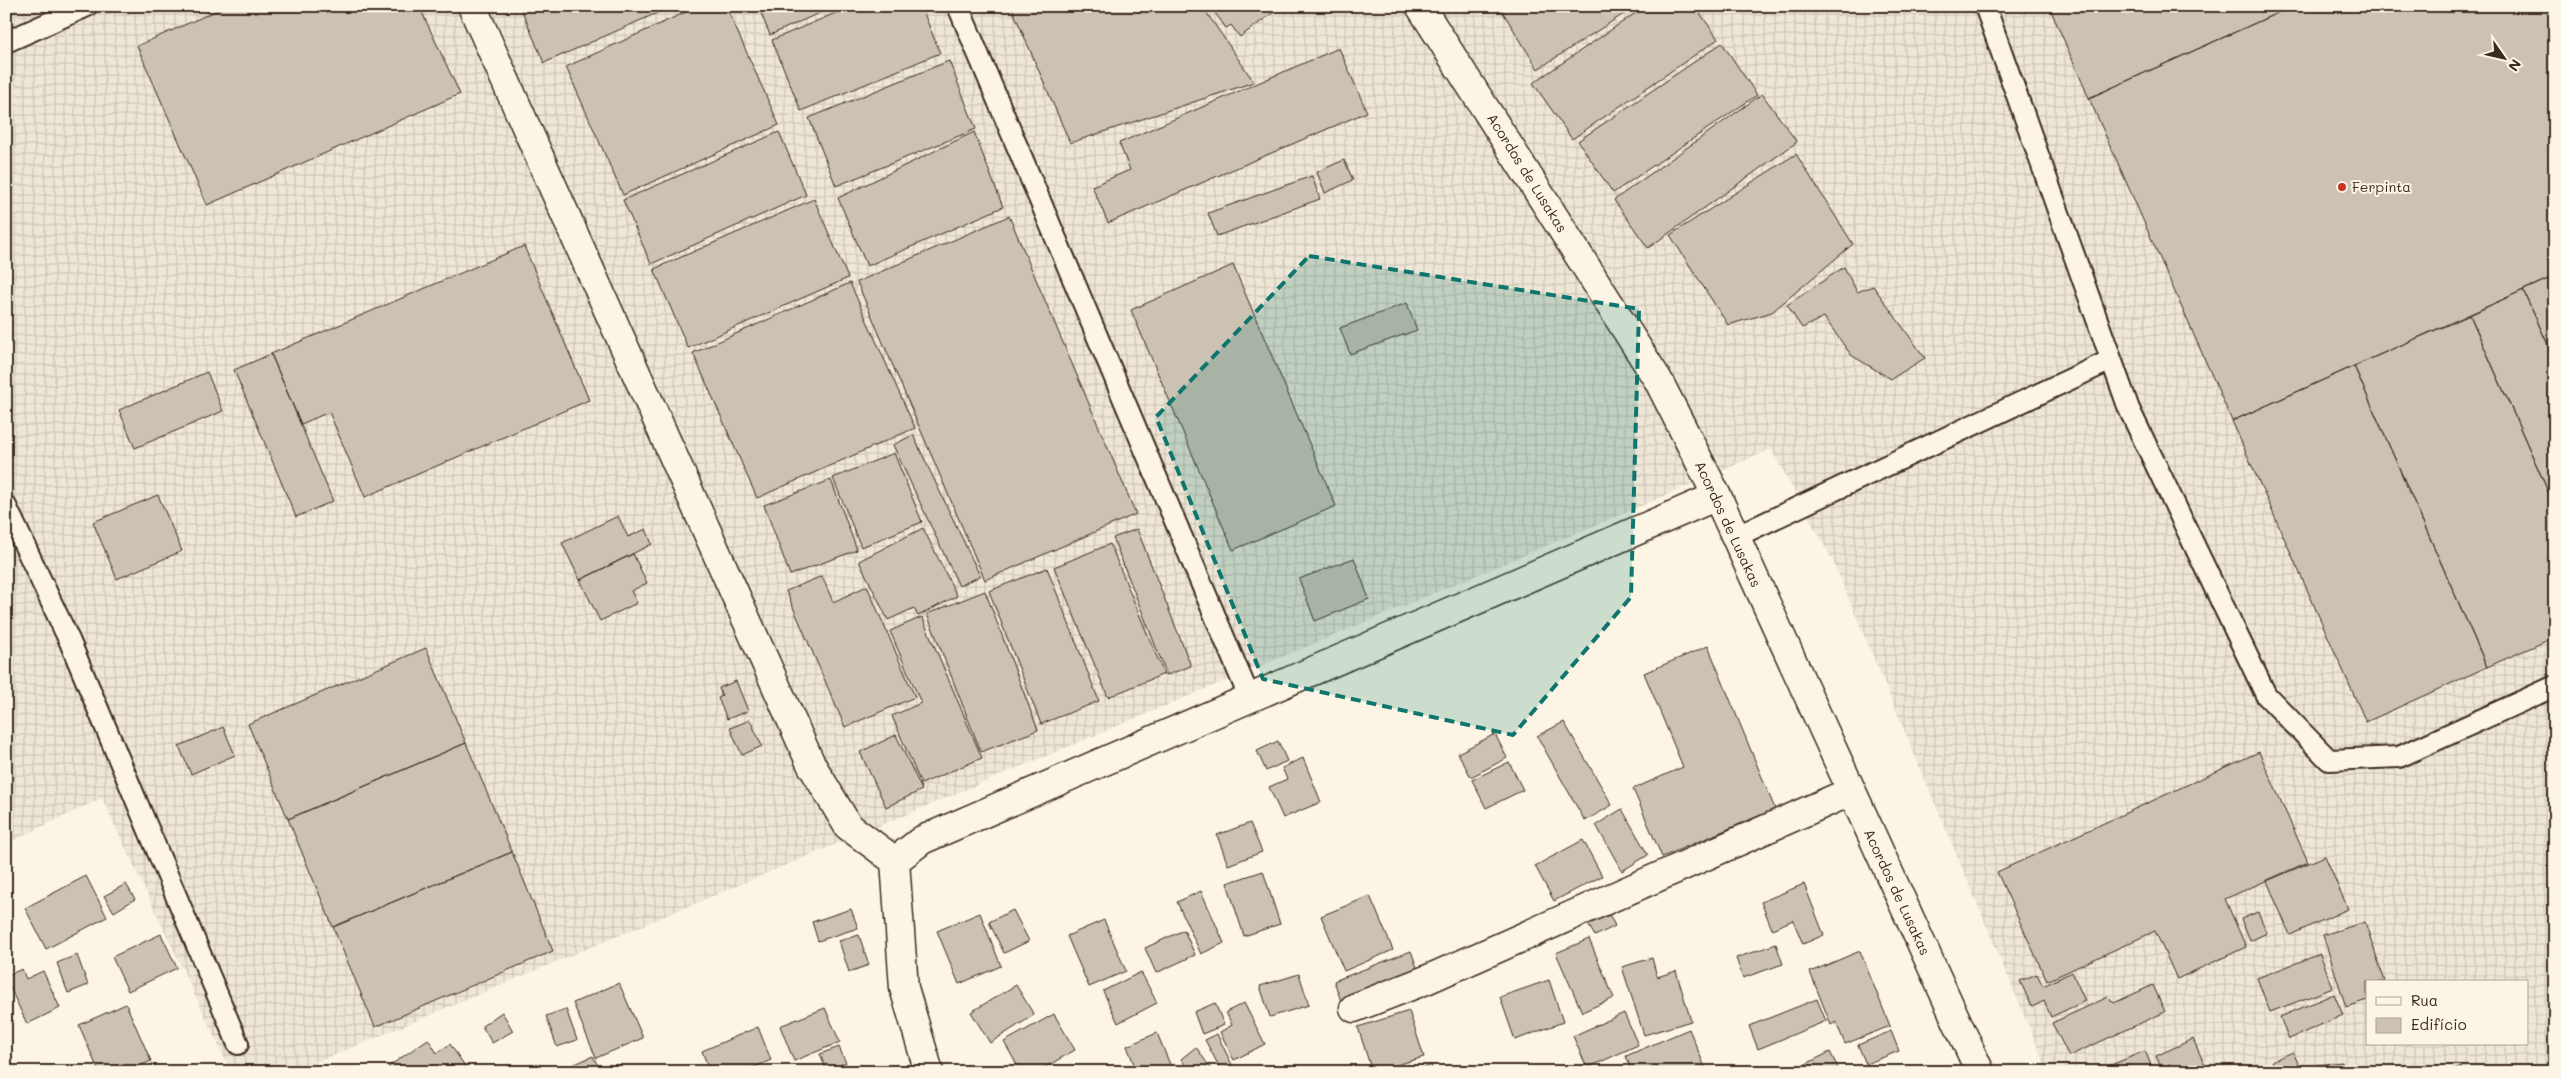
<svg xmlns="http://www.w3.org/2000/svg" width="2561" height="1078" font-family="Mali,sans-serif">
<style>
.industrial{fill:url(#industrial-grid);fill-rule:evenodd}
.building{fill:#ccc2b3;stroke:#3b2a1e}
.lines{fill:none;stroke-linecap:round;stroke-linejoin:round}
.service-casing{stroke:#3b2a1e;stroke-width:24}
.minor-casing{stroke:#3b2a1e;stroke-width:31}
.service{stroke:#fcf5e5;stroke-width:20}
.minor{stroke:#fcf5e5;stroke-width:28}
.marked{fill:#0f766e;fill-opacity:0.2;stroke:#0f766e;stroke-width:4;stroke-dasharray:10 6;stroke-linejoin:round}
.poi-dot{fill:#c8321e;stroke:#fcf5e5;stroke-width:2}
.labels{text-anchor:middle;stroke-width:4;stroke-linejoin:round;paint-order:stroke}
.street-label{font-size:14px;fill:#3b2a1e;stroke:#fcf5e5}
.poi-label{font-size:14px;fill:#3b2a1e;stroke:#fcf5e5;text-anchor:start}
</style>
<defs>
<pattern id="industrial-grid" width="8" height="8" patternUnits="userSpaceOnUse" patternTransform="scale(1.25)"><rect width="8" height="8" fill="#eee6d6"/><path d="M0 4h8M4 0v8" fill="none" stroke="#cdc5b7"/></pattern>
</defs>
<rect width="100%" height="100%" fill="#fcf5e5"/>
<filter id="ink" filterUnits="userSpaceOnUse"><feTurbulence type="fractalNoise" baseFrequency=".02" numOctaves="2"/><feDisplacementMap in="SourceGraphic" scale="10" xChannelSelector="R" yChannelSelector="G"/><feConvolveMatrix kernelMatrix="1 2 1 2 8 2 1 2 1" color-interpolation-filters="sRGB"/></filter>
<g filter="url(#ink)">
<!-- industrial -->
<path class="industrial" d="M 6,6 L 2555,6 L 2555,1072 L 2048,1072 L 1833,561 L 1771,449 L 1679,490 L 294,1072 L 231,1072 L 102,798 L 6,844 ZM 2367,982 L 2527,982 L 2527,1044 L 2367,1044 Z"/>
<!-- building -->
<path class="building" d="M 227,6 L 419,6 L 460,94 L 207,205 L 137,46 Z
M 520,6 L 673,6 L 544,63 Z
M 699,6 L 726,6 L 779,125 L 623,195 L 566,67 Z
M 758,6 L 835,6 L 770,35 Z
M 852,6 L 921,6 L 940,53 L 801,111 L 772,40 Z
M 1011,6 L 1202,6 L 1254,82 L 1070,143 Z
M 1210,6 L 1282,6 L 1240,37 L 1231,25 L 1226,28 Z
M 1499,6 L 1636,6 L 1538,69 Z
M 1646,6 L 1695,6 L 1718,39 L 1572,139 L 1533,83 Z
M 2049,6 L 2293,6 L 2089,98 Z
M 2293,6 L 2555,6 L 2555,276 L 2232,421 L 2089,98 Z
M 1722,43 L 1757,95 L 1613,193 L 1578,141 Z
M 1339,48 L 1367,112 L 1108,223 L 1092,186 L 1130,170 L 1119,143 Z
M 949,61 L 976,129 L 836,186 L 809,118 Z
M 1762,94 L 1797,142 L 1648,248 L 1614,200 Z
M 779,132 L 806,195 L 651,264 L 623,200 Z
M 974,132 L 1003,207 L 867,266 L 838,198 Z
M 1796,154 L 1853,244 L 1772,312 L 1728,325 L 1670,235 Z
M 1344,160 L 1353,180 L 1325,193 L 1317,172 Z
M 1312,176 L 1320,199 L 1217,236 L 1208,213 Z
M 814,199 L 848,278 L 688,348 L 654,269 Z
M 1009,216 L 1136,514 L 985,580 L 857,282 Z
M 524,246 L 589,400 L 365,497 L 329,412 L 301,424 L 271,354 Z
M 1233,265 L 1336,506 L 1233,550 L 1131,310 Z
M 1844,267 L 1857,292 L 1873,286 L 1925,358 L 1891,379 L 1851,355 L 1824,317 L 1802,328 L 1787,305 Z
M 2555,276 L 2555,360 L 2523,290 Z
M 850,283 L 915,428 L 757,498 L 693,353 Z
M 2523,290 L 2555,360 L 2555,507 L 2470,315 Z
M 1407,303 L 1417,330 L 1350,354 L 1340,328 Z
M 2470,315 L 2555,507 L 2555,637 L 2487,667 L 2354,366 Z
M 271,354 L 333,501 L 296,517 L 234,370 Z
M 2354,366 L 2487,667 L 2366,722 L 2232,421 Z
M 207,372 L 223,411 L 135,448 L 119,410 Z
M 913,435 L 980,576 L 959,586 L 893,445 Z
M 894,453 L 922,522 L 861,547 L 833,478 Z
M 831,480 L 857,550 L 790,575 L 764,505 Z
M 158,495 L 182,551 L 117,579 L 93,522 Z
M 618,516 L 628,537 L 646,529 L 652,544 L 580,580 L 562,543 Z
M 923,528 L 957,596 L 918,616 L 914,608 L 888,620 L 859,561 Z
M 1137,529 L 1191,666 L 1167,675 L 1113,538 Z
M 1110,544 L 1164,674 L 1108,697 L 1054,567 Z
M 633,554 L 647,583 L 631,591 L 637,603 L 600,621 L 580,580 Z
M 1354,558 L 1369,599 L 1315,621 L 1299,579 Z
M 1047,568 L 1099,701 L 1041,724 L 989,591 Z
M 822,576 L 833,602 L 867,586 L 915,697 L 845,727 L 786,591 Z
M 985,591 L 1038,730 L 981,752 L 927,614 Z
M 922,617 L 982,758 L 921,784 L 892,716 L 921,703 L 890,631 Z
M 1708,646 L 1775,809 L 1662,857 L 1633,789 L 1683,767 L 1644,673 Z
M 426,648 L 466,743 L 288,819 L 248,724 Z
M 736,681 L 748,711 L 727,719 L 718,698 L 722,696 L 719,688 Z
M 750,720 L 762,746 L 742,755 L 730,728 Z
M 1564,722 L 1612,805 L 1585,821 L 1537,736 Z
M 223,727 L 235,755 L 191,774 L 179,746 Z
M 1495,734 L 1507,758 L 1471,777 L 1458,753 Z
M 896,735 L 922,790 L 886,807 L 860,752 Z
M 1278,741 L 1287,761 L 1266,771 L 1257,751 Z
M 466,743 L 512,852 L 333,927 L 288,819 Z
M 2259,752 L 2308,862 L 2225,899 L 2246,947 L 2177,979 L 2155,931 L 2047,981 L 1997,872 Z
M 1303,758 L 1321,802 L 1283,818 L 1269,787 L 1287,779 L 1282,768 Z
M 1509,762 L 1523,790 L 1486,808 L 1472,780 Z
M 1622,809 L 1648,855 L 1622,871 L 1596,825 Z
M 1250,823 L 1262,852 L 1228,865 L 1217,835 Z
M 1583,840 L 1602,876 L 1554,901 L 1535,866 Z
M 512,852 L 553,951 L 375,1027 L 333,927 Z
M 2325,856 L 2348,909 L 2290,935 L 2267,881 Z
M 1263,871 L 1280,924 L 1244,936 L 1227,883 Z
M 86,876 L 107,917 L 46,949 L 25,908 Z
M 126,884 L 135,899 L 114,912 L 104,896 Z
M 1804,884 L 1824,935 L 1803,944 L 1793,920 L 1772,929 L 1761,902 Z
M 1201,891 L 1224,943 L 1201,954 L 1177,902 Z
M 1370,896 L 1393,950 L 1344,971 L 1321,916 Z
M 851,909 L 858,928 L 818,941 L 812,922 Z
M 1013,910 L 1029,941 L 1004,953 L 989,922 Z
M 1607,910 L 1615,926 L 1595,936 L 1586,921 Z
M 2258,912 L 2267,933 L 2250,941 L 2241,919 Z
M 980,913 L 1001,966 L 959,984 L 937,931 Z
M 1104,920 L 1126,971 L 1089,987 L 1067,936 Z
M 2365,922 L 2385,982 L 2367,982 L 2367,1000 L 2346,1007 L 2323,935 Z
M 1184,930 L 1195,955 L 1156,973 L 1145,948 Z
M 161,934 L 177,968 L 128,991 L 112,957 Z
M 859,935 L 869,965 L 849,972 L 839,941 Z
M 1589,939 L 1614,998 L 1582,1012 L 1556,953 Z
M 1776,944 L 1783,964 L 1743,978 L 1736,958 Z
M 1411,951 L 1419,973 L 1342,1004 L 1334,981 Z
M 1860,951 L 1890,1026 L 1845,1044 L 1836,1022 L 1831,1025 L 1810,972 Z
M 2320,954 L 2333,988 L 2270,1012 L 2257,978 Z
M 77,955 L 88,985 L 68,993 L 57,963 Z
M 1652,958 L 1657,977 L 1676,971 L 1691,1021 L 1644,1035 L 1622,967 Z
M 22,969 L 26,979 L 43,971 L 60,1008 L 27,1024 L 6,979 L 6,976 Z
M 1141,972 L 1157,1003 L 1118,1023 L 1103,991 Z
M 2072,972 L 2085,1001 L 2051,1017 L 2044,1001 L 2032,1007 L 2020,981 L 2037,974 L 2043,986 Z
M 1299,974 L 1309,1005 L 1270,1017 L 1260,986 Z
M 1549,980 L 1563,1022 L 1515,1040 L 1500,997 Z
M 619,983 L 643,1038 L 596,1058 L 573,1003 Z
M 1016,985 L 1034,1015 L 990,1043 L 971,1012 Z
M 2153,985 L 2165,1012 L 2069,1056 L 2052,1023 L 2108,997 L 2114,1003 Z
M 2334,994 L 2343,1015 L 2289,1039 L 2280,1017 Z
M 1817,999 L 1826,1021 L 1758,1049 L 1749,1026 Z
M 1215,1003 L 1224,1025 L 1202,1034 L 1194,1012 Z
M 1244,1003 L 1265,1044 L 1234,1060 L 1220,1032 L 1232,1025 L 1226,1012 Z
M 126,1004 L 151,1061 L 126,1072 L 99,1072 L 79,1025 Z
M 825,1008 L 840,1042 L 794,1061 L 780,1026 Z
M 566,1009 L 577,1040 L 557,1047 L 546,1016 Z
M 1409,1011 L 1424,1057 L 1372,1072 L 1358,1027 Z
M 502,1012 L 513,1031 L 492,1043 L 482,1026 Z
M 1624,1013 L 1638,1045 L 1587,1068 L 1573,1036 Z
M 1054,1014 L 1075,1050 L 1037,1072 L 1021,1072 L 1004,1042 Z
M 758,1027 L 771,1060 L 743,1072 L 710,1072 L 702,1051 Z
M 1689,1029 L 1707,1072 L 1632,1072 L 1626,1056 Z
M 1891,1031 L 1899,1051 L 1866,1064 L 1858,1045 Z
M 1157,1033 L 1171,1067 L 1158,1072 L 1137,1072 L 1127,1046 Z
M 1217,1034 L 1232,1065 L 1221,1070 L 1205,1040 Z
M 428,1039 L 437,1053 L 450,1044 L 469,1072 L 391,1072 L 388,1067 Z
M 2193,1039 L 2208,1072 L 2163,1072 L 2156,1056 Z
M 839,1047 L 846,1063 L 826,1070 L 820,1054 Z
M 1196,1047 L 1213,1072 L 1190,1072 L 1181,1059 Z
M 2145,1051 L 2154,1072 L 2094,1072 Z
M 1830,1052 L 1840,1072 L 1790,1072 Z
M 2293,1052 L 2302,1072 L 2277,1072 L 2272,1061 Z
M 593,1056 L 601,1072 L 557,1072 Z
M 2342,1062 L 2344,1072 L 2318,1072 L 2317,1065 Z
M 2260,1064 L 2262,1072 L 2238,1072 Z
M 1431,1065 L 1434,1072 L 1413,1072 Z
M 851,1066 L 853,1072 L 838,1072 Z
M 2461,1067 L 2463,1072 L 2450,1072 Z"/>
<g class="lines">
<defs>
<path id="service" d="M 958,6 L 1250,699
M 1985,6 L 2129,409 L 2266,695 L 2329,760 L 2399,757 L 2555,686
M 6,42 L 87,6
M 6,506 L 70,642 L 238,1044
M 1735,537 L 2111,360"/>
<path id="minor" d="M 472,6 L 811,764 L 848,826 L 895,861
M 1420,6 L 1658,380 L 1717,496 L 1980,1072
M 895,861 L 922,840 L 1717,496
M 895,861 L 904,988 L 929,1072
M 1354,1008 L 1426,980 L 1852,791"/>
</defs>
<!-- service casing -->
<use href="#service" class="service-casing"/>
<!-- minor casing -->
<use href="#minor" class="minor-casing"/>
<!-- service -->
<use href="#service" class="service"/>
<!-- minor -->
<use href="#minor" class="minor"/>
</g>
</g>
<!-- marked area -->
<path class="marked" d="M 1309,256 L 1639,309 L 1631,597 L 1513,735 L 1263,679 L 1156,417 Z"/>
<!-- markers -->
<circle class="poi-dot" cx="2342" cy="187" r="5"/>
<g class="labels">
<!-- street labels -->
<g class="street-label">
<text transform="translate(1527 173) rotate(58)" y="5">Acordos de Lusakas</text>
<text transform="translate(1728 524) rotate(65)" y="5">Acordos de Lusakas</text>
<text transform="translate(1897 892) rotate(65)" y="5">Acordos de Lusakas</text>
</g>
<!-- poi labels -->
<g class="poi-label">
<text x="2352" y="192">Ferpinta</text>
</g>
</g>
<!-- margin -->
<rect width="2561" height="1078" fill="none" stroke="#fcf5e5" stroke-width="25"/>
<rect x="12" y="12" width="2536" height="1053" fill="none" stroke="#3b2a1e" stroke-width="2" filter="url(#ink)"/>
<!-- legend -->
<rect x="2366" y="980" width="162" height="65" fill="#fcf5e5" stroke="#afa495"/>
<rect x="2376" y="997" width="25" height="8" fill="#fcf5e5" stroke="#afa495"/>
<text x="2411" y="1006" font-size="15" fill="#3b2a1e">Rua</text>
<rect x="2376" y="1018" width="25" height="15" fill="#ccc2b3" stroke="#afa495"/>
<text x="2411" y="1030" font-size="15" fill="#3b2a1e">Edifício</text>
<!-- north arrow -->
<g transform="translate(2504 58) rotate(124)" stroke="#fcf5e5" stroke-width="4" paint-order="stroke">
<path d="M0-4L9 19L0 12L-9 19Z" fill="#3b2a1e"/>
<text y="-8" font-size="14" font-weight="bold" text-anchor="middle" fill="#3b2a1e">N</text>
</g>
</svg>
